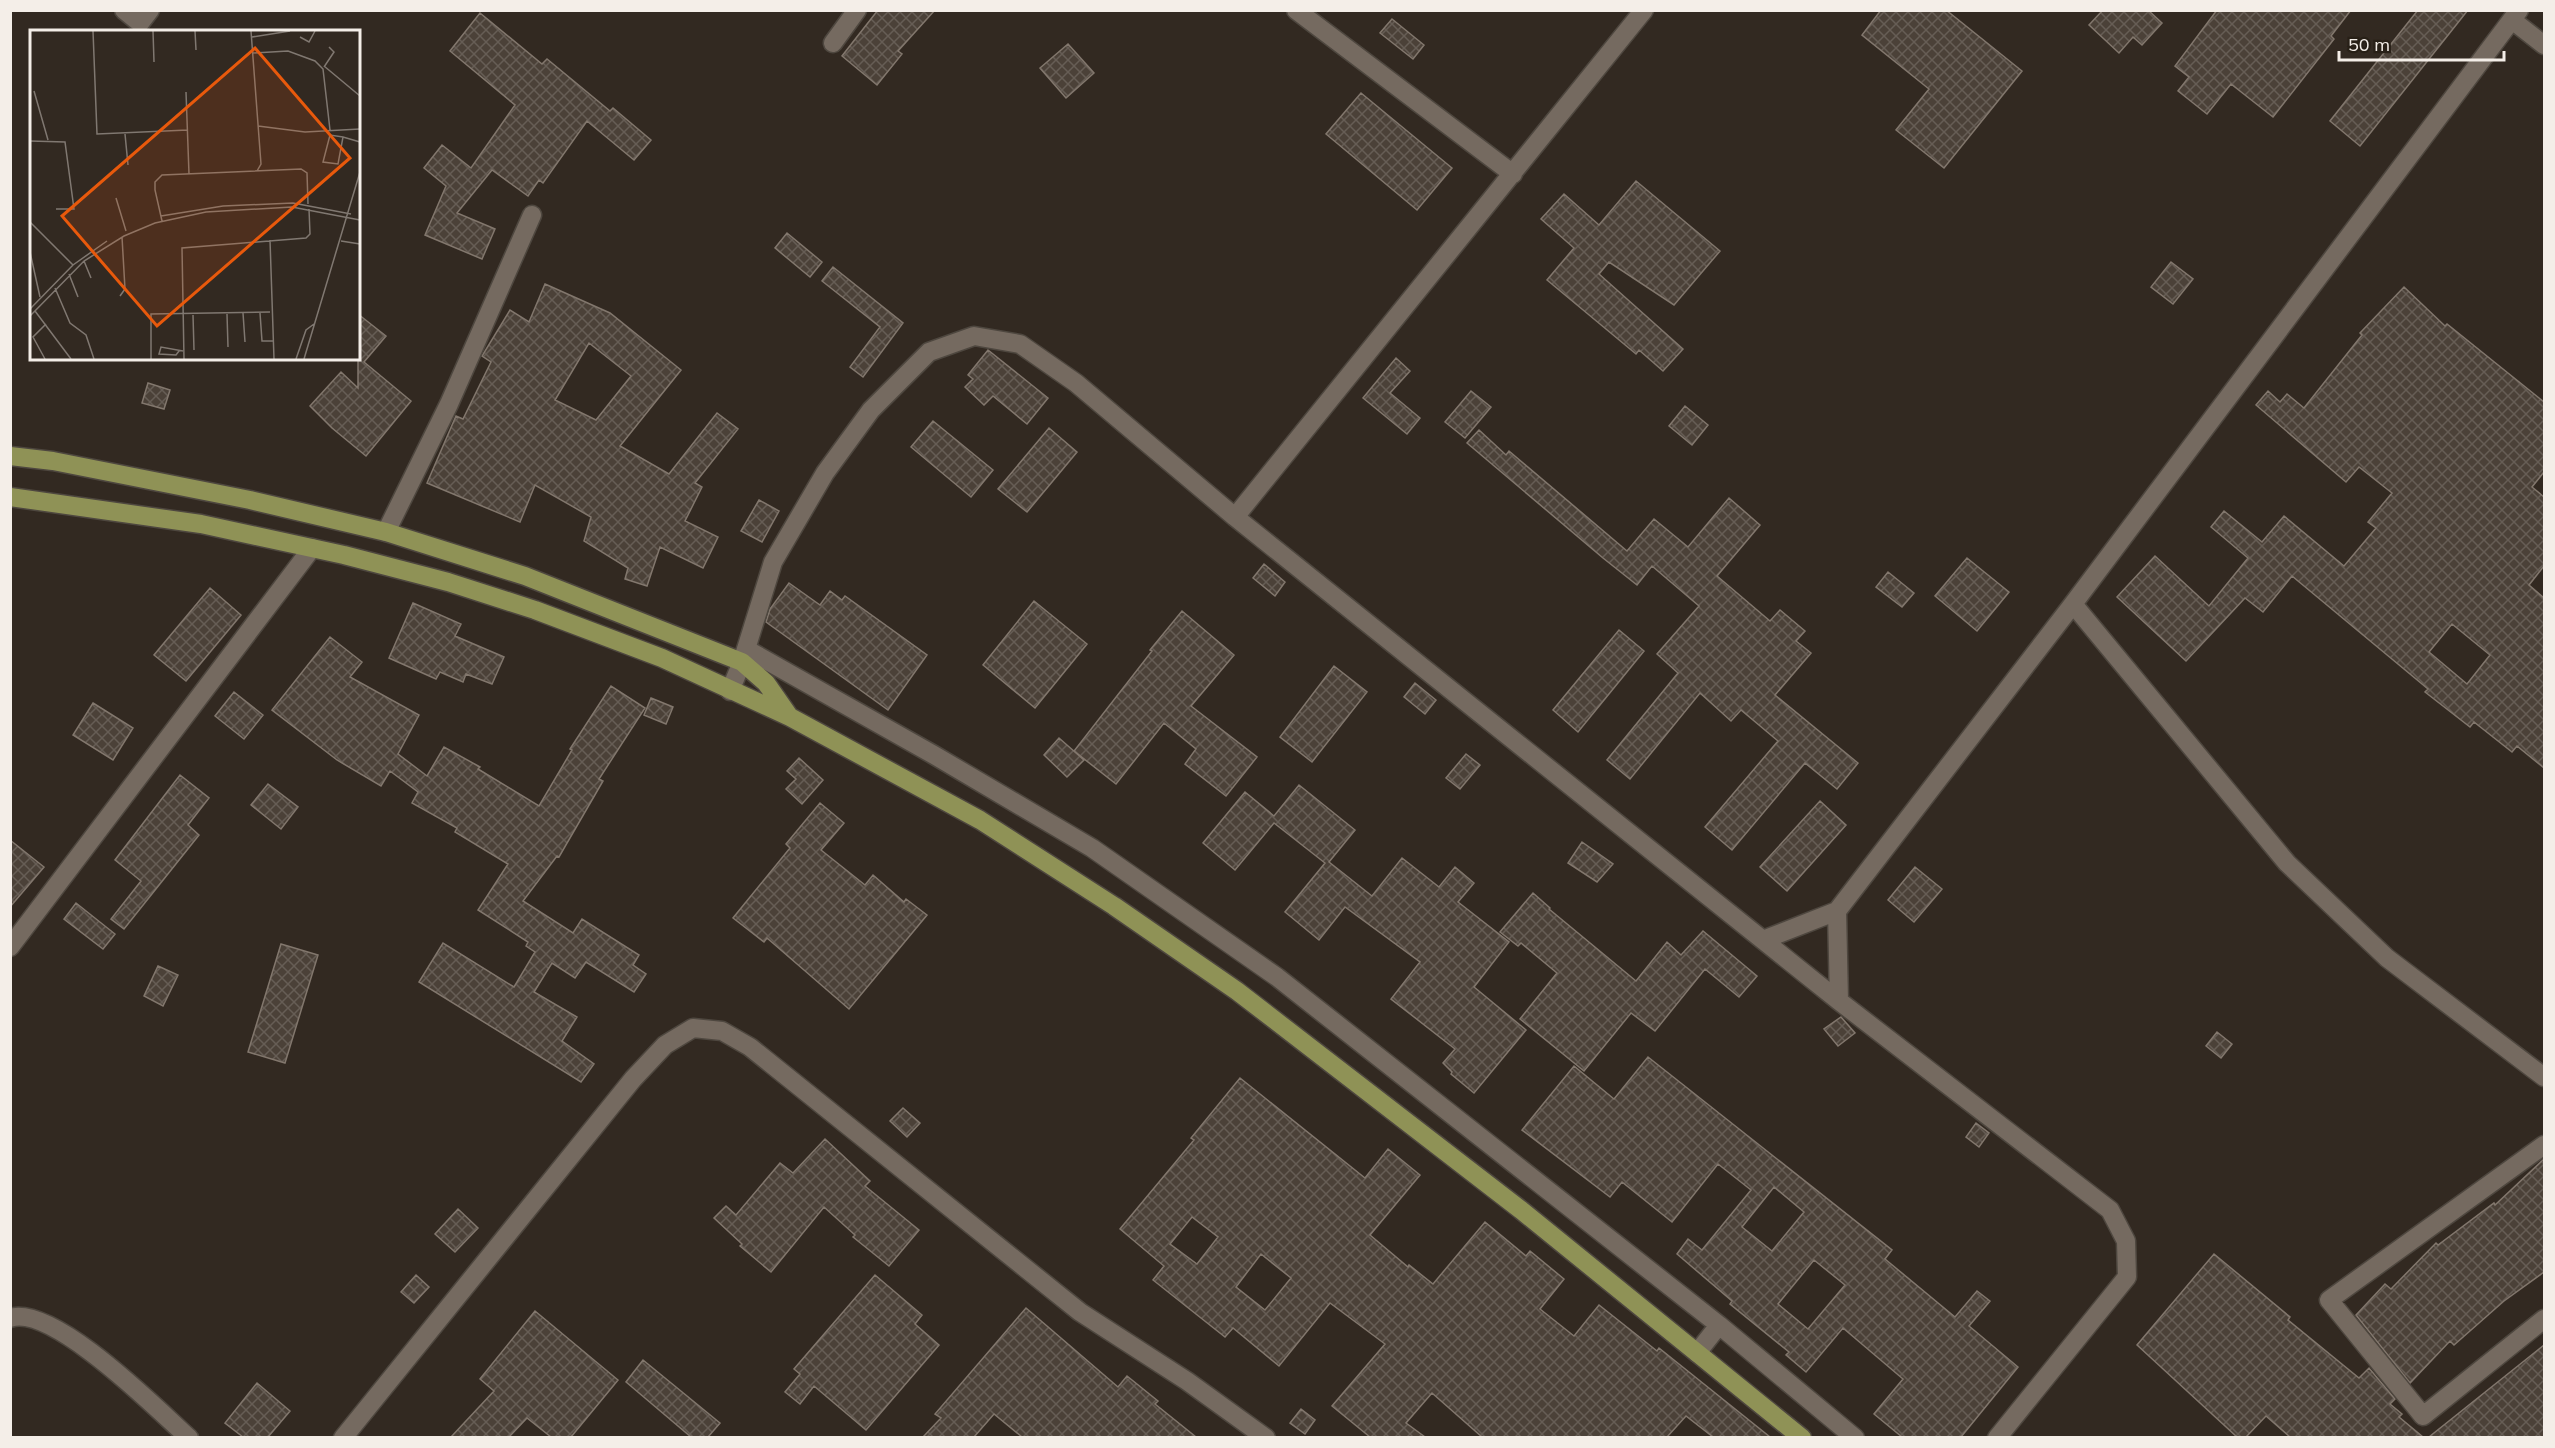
<svg xmlns="http://www.w3.org/2000/svg" width="2555" height="1448" font-family="Mulish,sans-serif">
<style>
.building{fill:url(#building-cross-hatch);stroke:#82776d;stroke-width:1.5;fill-rule:evenodd}
.lines{fill:none;stroke-linecap:round;stroke-linejoin:round}
.minor-casing{stroke:#4e473f;stroke-width:21}
.major-casing{stroke:#4e473f;stroke-width:21}
.minor{stroke:#756a60;stroke-width:18}
.major{stroke:#8f9256;stroke-width:18}
.inset-road{fill:none;stroke:#807871;stroke-width:1.5}
.view{fill:#e8590c;fill-opacity:0.15;stroke:#e8590c;stroke-width:3}
.inset-edge{fill:none;stroke:#f4eee8;stroke-width:3}
</style>
<defs>
<pattern id="building-cross-hatch" width="8" height="8" patternUnits="userSpaceOnUse" patternTransform="scale(1.5)"><rect width="8" height="8" fill="#4b4138"/><path d="M0 0l8 8M0 8l8-8" fill="none" stroke="#665d55"/></pattern>
</defs>
<rect width="100%" height="100%" fill="#322921"/>
<!-- building -->
<path class="building" d="M 878,10 L 935,10 L 898,51 L 902,54 L 877,85 L 842,56 Z
M 1881,10 L 1946,10 L 2022,71 L 1944,168 L 1896,130 L 1929,89 L 1862,35 Z
M 2103,10 L 2148,10 L 2162,23 L 2142,45 L 2133,37 L 2119,53 L 2089,25 Z
M 2217,10 L 2351,10 L 2331,36 L 2334,39 L 2273,117 L 2231,84 L 2207,114 L 2178,91 L 2189,77 L 2175,66 Z
M 2418,10 L 2468,10 L 2360,146 L 2330,121 Z
M 480,13 L 542,64 L 547,59 L 610,111 L 613,108 L 651,140 L 634,160 L 587,121 L 543,183 L 539,180 L 528,196 L 492,170 L 457,213 L 495,229 L 482,259 L 425,235 L 446,186 L 424,168 L 442,145 L 471,168 L 515,105 L 450,51 Z
M 1392,19 L 1424,45 L 1413,59 L 1380,33 Z
M 1068,44 L 1094,73 L 1066,98 L 1040,68 Z
M 1361,93 L 1452,168 L 1417,210 L 1326,134 Z
M 1636,181 L 1720,251 L 1674,305 L 1609,262 L 1599,274 L 1683,349 L 1663,371 L 1639,350 L 1636,354 L 1547,280 L 1574,248 L 1541,219 L 1564,194 L 1599,225 Z
M 787,233 L 822,262 L 810,277 L 775,248 Z
M 2171,262 L 2193,279 L 2173,304 L 2151,287 Z
M 833,267 L 903,323 L 863,377 L 850,367 L 880,327 L 822,281 Z
M 545,284 L 610,313 L 681,370 L 620,446 L 669,474 L 717,413 L 738,429 L 695,483 L 702,487 L 685,521 L 718,537 L 703,568 L 660,547 L 647,586 L 625,579 L 628,568 L 584,541 L 591,517 L 535,485 L 520,522 L 427,483 L 456,416 L 463,419 L 491,362 L 482,356 L 510,310 L 529,322 ZM 589,343 L 631,376 L 596,420 L 555,400 Z
M 2404,287 L 2445,326 L 2447,324 L 2544,402 L 2544,472 L 2532,487 L 2544,497 L 2544,566 L 2529,585 L 2544,598 L 2544,768 L 2517,746 L 2512,752 L 2474,722 L 2470,727 L 2425,692 L 2428,689 L 2292,576 L 2263,612 L 2245,598 L 2186,661 L 2117,597 L 2155,556 L 2209,606 L 2248,558 L 2211,527 L 2224,511 L 2262,542 L 2284,516 L 2344,566 L 2376,528 L 2368,522 L 2392,493 L 2359,467 L 2346,482 L 2256,405 L 2268,391 L 2280,402 L 2287,394 L 2304,408 L 2362,335 L 2360,333 ZM 2452,624 L 2490,655 L 2467,684 L 2429,652 Z
M 358,314 L 386,336 L 364,362 L 411,401 L 366,456 L 332,428 L 310,406 L 341,372 L 358,388 Z
M 988,350 L 1048,398 L 1027,424 L 993,396 L 984,405 L 965,387 L 973,379 L 968,375 Z
M 1396,358 L 1410,371 L 1390,393 L 1420,418 L 1407,434 L 1363,398 Z
M 148,383 L 170,390 L 164,409 L 142,403 Z
M 1471,391 L 1491,407 L 1465,438 L 1445,422 Z
M 1685,406 L 1708,425 L 1692,445 L 1669,426 Z
M 933,421 L 993,470 L 971,497 L 911,447 Z
M 1049,428 L 1077,452 L 1027,512 L 998,489 Z
M 1479,430 L 1506,455 L 1509,451 L 1627,551 L 1654,519 L 1688,547 L 1729,498 L 1760,525 L 1717,576 L 1770,621 L 1780,610 L 1805,631 L 1796,641 L 1811,653 L 1775,695 L 1858,763 L 1837,789 L 1805,763 L 1732,850 L 1705,827 L 1778,741 L 1741,710 L 1731,721 L 1700,693 L 1630,779 L 1607,760 L 1678,673 L 1657,654 L 1699,606 L 1652,566 L 1637,585 L 1603,558 L 1467,443 Z
M 759,500 L 779,511 L 762,542 L 741,531 Z
M 1967,558 L 2009,592 L 1977,631 L 1935,596 Z
M 1264,564 L 1285,582 L 1275,596 L 1253,578 Z
M 1888,572 L 1914,593 L 1902,607 L 1876,587 Z
M 789,583 L 820,605 L 830,591 L 842,600 L 845,596 L 927,655 L 888,710 L 766,622 L 770,609 Z
M 210,588 L 241,615 L 186,681 L 154,655 Z
M 1034,601 L 1087,644 L 1035,708 L 983,665 Z
M 413,603 L 461,624 L 455,636 L 504,657 L 492,684 L 466,674 L 463,682 L 440,672 L 436,679 L 389,658 Z
M 1182,611 L 1234,655 L 1191,706 L 1257,757 L 1226,796 L 1185,764 L 1196,749 L 1164,723 L 1116,784 L 1074,751 L 1152,651 L 1150,650 Z
M 1619,630 L 1644,651 L 1578,732 L 1553,710 Z
M 330,637 L 362,662 L 350,677 L 419,715 L 398,754 L 427,776 L 444,747 L 480,767 L 478,769 L 539,806 L 572,750 L 570,749 L 611,686 L 645,708 L 599,779 L 603,781 L 559,857 L 557,856 L 523,901 L 573,933 L 582,919 L 639,955 L 633,965 L 646,974 L 634,992 L 586,962 L 575,978 L 552,963 L 534,992 L 577,1017 L 562,1041 L 594,1064 L 581,1082 L 419,982 L 443,943 L 514,987 L 535,952 L 526,946 L 528,942 L 478,910 L 508,864 L 455,832 L 457,828 L 412,803 L 418,792 L 390,771 L 381,786 L 337,760 L 272,710 Z
M 1334,666 L 1367,692 L 1312,762 L 1280,737 Z
M 1415,683 L 1436,700 L 1425,714 L 1404,697 Z
M 234,692 L 263,715 L 244,739 L 215,716 Z
M 651,698 L 673,707 L 666,724 L 644,715 Z
M 93,703 L 133,728 L 113,760 L 73,735 Z
M 1059,738 L 1084,760 L 1067,777 L 1044,755 Z
M 1466,754 L 1480,765 L 1460,789 L 1446,778 Z
M 799,758 L 823,780 L 802,804 L 786,789 L 796,779 L 787,771 Z
M 180,775 L 209,798 L 188,825 L 199,835 L 124,929 L 111,919 L 141,881 L 115,860 Z
M 268,784 L 298,807 L 281,829 L 251,805 Z
M 1299,785 L 1355,830 L 1329,862 L 1372,896 L 1402,858 L 1439,887 L 1455,867 L 1474,883 L 1458,902 L 1509,942 L 1474,987 L 1526,1030 L 1474,1093 L 1451,1074 L 1452,1072 L 1443,1063 L 1455,1049 L 1391,999 L 1420,962 L 1345,907 L 1319,940 L 1285,912 L 1325,863 L 1274,823 L 1235,870 L 1203,843 L 1245,792 L 1274,816 Z
M 1820,801 L 1846,825 L 1787,891 L 1760,867 Z
M 820,803 L 844,823 L 821,850 L 865,885 L 873,875 L 904,902 L 906,899 L 927,915 L 849,1009 L 767,938 L 764,942 L 733,918 L 790,848 L 786,844 Z
M 10,840 L 44,867 L 10,907 Z
M 1582,842 L 1613,864 L 1597,882 L 1568,863 Z
M 1915,867 L 1942,889 L 1914,922 L 1888,900 Z
M 1533,893 L 1550,908 L 1549,909 L 1636,981 L 1667,942 L 1681,955 L 1703,931 L 1757,976 L 1739,997 L 1705,969 L 1655,1031 L 1631,1013 L 1584,1071 L 1520,1019 L 1557,973 L 1521,943 L 1518,946 L 1500,932 Z
M 76,903 L 115,934 L 103,949 L 64,919 Z
M 281,944 L 318,955 L 285,1063 L 248,1052 Z
M 158,966 L 178,975 L 163,1006 L 144,996 Z
M 1841,1017 L 1855,1033 L 1838,1046 L 1824,1029 Z
M 2217,1032 L 2232,1044 L 2221,1058 L 2206,1046 Z
M 1648,1057 L 1892,1250 L 1885,1259 L 1955,1317 L 1977,1291 L 1990,1301 L 1969,1326 L 2018,1367 L 1961,1437 L 1902,1437 L 1874,1414 L 1903,1379 L 1843,1328 L 1806,1372 L 1786,1355 L 1789,1352 L 1730,1304 L 1732,1301 L 1677,1254 L 1688,1239 L 1702,1250 L 1751,1190 L 1718,1164 L 1672,1222 L 1622,1182 L 1610,1197 L 1522,1130 L 1574,1066 L 1614,1099 ZM 1774,1187 L 1804,1212 L 1772,1251 L 1742,1227 ZM 1814,1260 L 1845,1285 L 1808,1329 L 1778,1304 Z
M 1240,1078 L 1365,1178 L 1388,1149 L 1420,1175 L 1370,1235 L 1408,1267 L 1409,1265 L 1433,1284 L 1485,1222 L 1526,1256 L 1530,1251 L 1564,1279 L 1540,1309 L 1574,1336 L 1599,1305 L 1657,1351 L 1659,1348 L 1770,1437 L 1713,1437 L 1686,1416 L 1667,1437 L 1482,1437 L 1432,1393 L 1406,1423 L 1425,1437 L 1370,1437 L 1332,1406 L 1385,1344 L 1330,1303 L 1279,1366 L 1233,1328 L 1225,1337 L 1153,1280 L 1164,1266 L 1120,1229 L 1194,1140 L 1191,1138 ZM 1192,1217 L 1218,1237 L 1197,1264 L 1170,1244 ZM 1261,1254 L 1291,1278 L 1265,1310 L 1236,1287 Z
M 903,1108 L 920,1123 L 907,1137 L 890,1121 Z
M 1976,1123 L 1989,1133 L 1979,1147 L 1966,1137 Z
M 825,1139 L 870,1181 L 865,1186 L 919,1230 L 889,1266 L 853,1237 L 855,1235 L 824,1207 L 771,1272 L 740,1246 L 742,1244 L 714,1218 L 726,1206 L 736,1215 L 780,1163 L 793,1173 Z
M 2544,1159 L 2544,1272 L 2504,1301 L 2454,1345 L 2450,1341 L 2410,1383 L 2356,1315 L 2385,1284 L 2391,1289 L 2436,1243 L 2438,1245 L 2494,1203 L 2495,1205 Z
M 458,1209 L 478,1228 L 455,1252 L 435,1234 Z
M 2214,1254 L 2290,1317 L 2288,1320 L 2359,1378 L 2369,1368 L 2395,1399 L 2390,1404 L 2402,1414 L 2399,1417 L 2423,1437 L 2290,1437 L 2266,1416 L 2246,1437 L 2237,1437 L 2137,1345 Z
M 416,1275 L 429,1287 L 414,1303 L 401,1292 Z
M 875,1275 L 922,1315 L 915,1324 L 939,1345 L 866,1430 L 814,1386 L 800,1404 L 785,1392 L 800,1374 L 794,1369 Z
M 1026,1308 L 1118,1387 L 1127,1376 L 1158,1401 L 1155,1404 L 1196,1437 L 1022,1437 L 994,1414 L 974,1437 L 923,1437 L 941,1418 L 935,1414 Z
M 535,1311 L 618,1380 L 571,1437 L 551,1437 L 527,1418 L 509,1437 L 451,1437 L 494,1391 L 480,1379 Z
M 2544,1345 L 2544,1437 L 2429,1437 Z
M 643,1360 L 720,1423 L 708,1437 L 691,1437 L 626,1382 Z
M 257,1383 L 290,1411 L 268,1437 L 243,1437 L 225,1423 Z
M 1301,1409 L 1315,1420 L 1305,1434 L 1290,1423 Z"/>
<g class="lines">
<defs>
<path id="minor" d="M 124,10 L 140,23 L 150,10
M 1296,10 L 1513,174
M 2512,20 L 2544,45
M 833,43 L 857,10
M 1235,517 L 1644,10
M 386,532 L 449,404 L 532,215
M 2073,604 L 2287,863 L 2387,958 L 2544,1077
M 746,649 L 934,755 L 1092,848 L 1277,977 L 1719,1325 L 1855,1438
M 730,691 L 742,662 L 773,562 L 825,473 L 871,410 L 929,352 L 974,336 L 1020,344 L 1076,383 L 1235,517 L 1839,1001 L 2110,1210 L 2126,1241 L 2127,1277 L 1997,1438
M 1837,911 L 1839,1001
M 1763,940 L 1837,911 L 2073,604 L 2519,10
M 10,947 L 312,548
M 2544,1145 L 2329,1300 L 2423,1416 L 2544,1319
M 10,1318 C 53,1304 157,1409 189,1438
M 1697,1353 L 1719,1325
M 343,1438 L 633,1079 L 665,1045 L 693,1028 L 722,1031 L 750,1047 L 1080,1312 L 1187,1381 L 1266,1438"/>
<path id="major" d="M 10,456 L 53,461 L 250,500 L 386,532 L 525,576 L 742,662 L 766,683 L 789,716
M 10,497 L 201,524 L 344,555 L 448,582 L 535,610 L 662,658 L 790,717 L 980,820 L 1114,906 L 1237,991 L 1521,1210 L 1802,1438"/>
</defs>
<!-- minor casing -->
<use href="#minor" class="minor-casing"/>
<!-- major casing -->
<use href="#major" class="major-casing"/>
<!-- minor -->
<use href="#minor" class="minor"/>
<!-- major -->
<use href="#major" class="major"/>
</g>
<!-- overview -->
<g transform="translate(30 30)">
<rect width="330" height="330" fill="#322921"/>
<path class="inset-road" d="M 63,1 L 67,104 L 158,100M 123,1 L 124,32M 165,1 L 166,20M 221,1 L 231,134 L 227,141M 222,7 L 260,1M 270,7 L 279,12 L 285,1M 223,23 L 258,21 L 285,31 L 293,39 L 300,100M 294,36 L 330,66M 294,37 L 304,22 L 299,17M 4,61 L 18,110M 156,62 L 159,144M 228,96 L 275,102 L 330,99M 95,104 L 98,135M 313,107 L 308,134 L 293,132 L 300,105 L 313,107 L 330,112M 0,111 L 35,112 L 44,179 L 26,179M 86,168 L 96,201M 131,186 L 193,176 L 263,173 L 321,184M 132,191 L 125,160 L 125,152 L 132,145 L 271,139 L 277,143 L 278,174M 0,192 L 43,235M 240,210 L 244,329M 311,211 L 330,214M 0,222 L 10,267M 54,231 L 61,248M 39,244 L 48,267M 25,258 L 40,293 L 56,305 L 64,329M 90,266 L 95,259 L 92,207M 0,279 L 43,235 L 77,211M 5,281 L 41,329M 213,283 L 215,312M 230,283 L 232,311 L 243,311M 197,284 L 198,317M 163,285 L 164,320M 0,286 L 54,231 L 94,206 L 125,193 L 176,182 L 262,177 L 330,190M 149,321 L 146,325 L 129,324 L 131,317 L 153,321M 15,329 L 3,307 L 16,294M 121,329 L 121,284 L 240,282M 154,329 L 152,218 L 276,208 L 280,204 L 279,179M 266,329 L 276,300 L 284,294M 274,329 L 330,142"/>
<path class="view" d="M 225,18 L 320,128 L 127,296 L 32,186 Z"/>
<rect width="330" height="330" class="inset-edge"/>
</g>
<!-- border -->
<rect width="2555" height="1448" fill="none" stroke="#f4eee8" stroke-width="24"/>
<!-- scale -->
<path d="M2339 51v9h165v-9" fill="none" stroke="#f4eee8" stroke-width="3"/>
<text x="2348" y="51" font-size="18" fill="#f4eee8" stroke="#282017" stroke-width="4.5" paint-order="stroke">50 m</text>
</svg>
